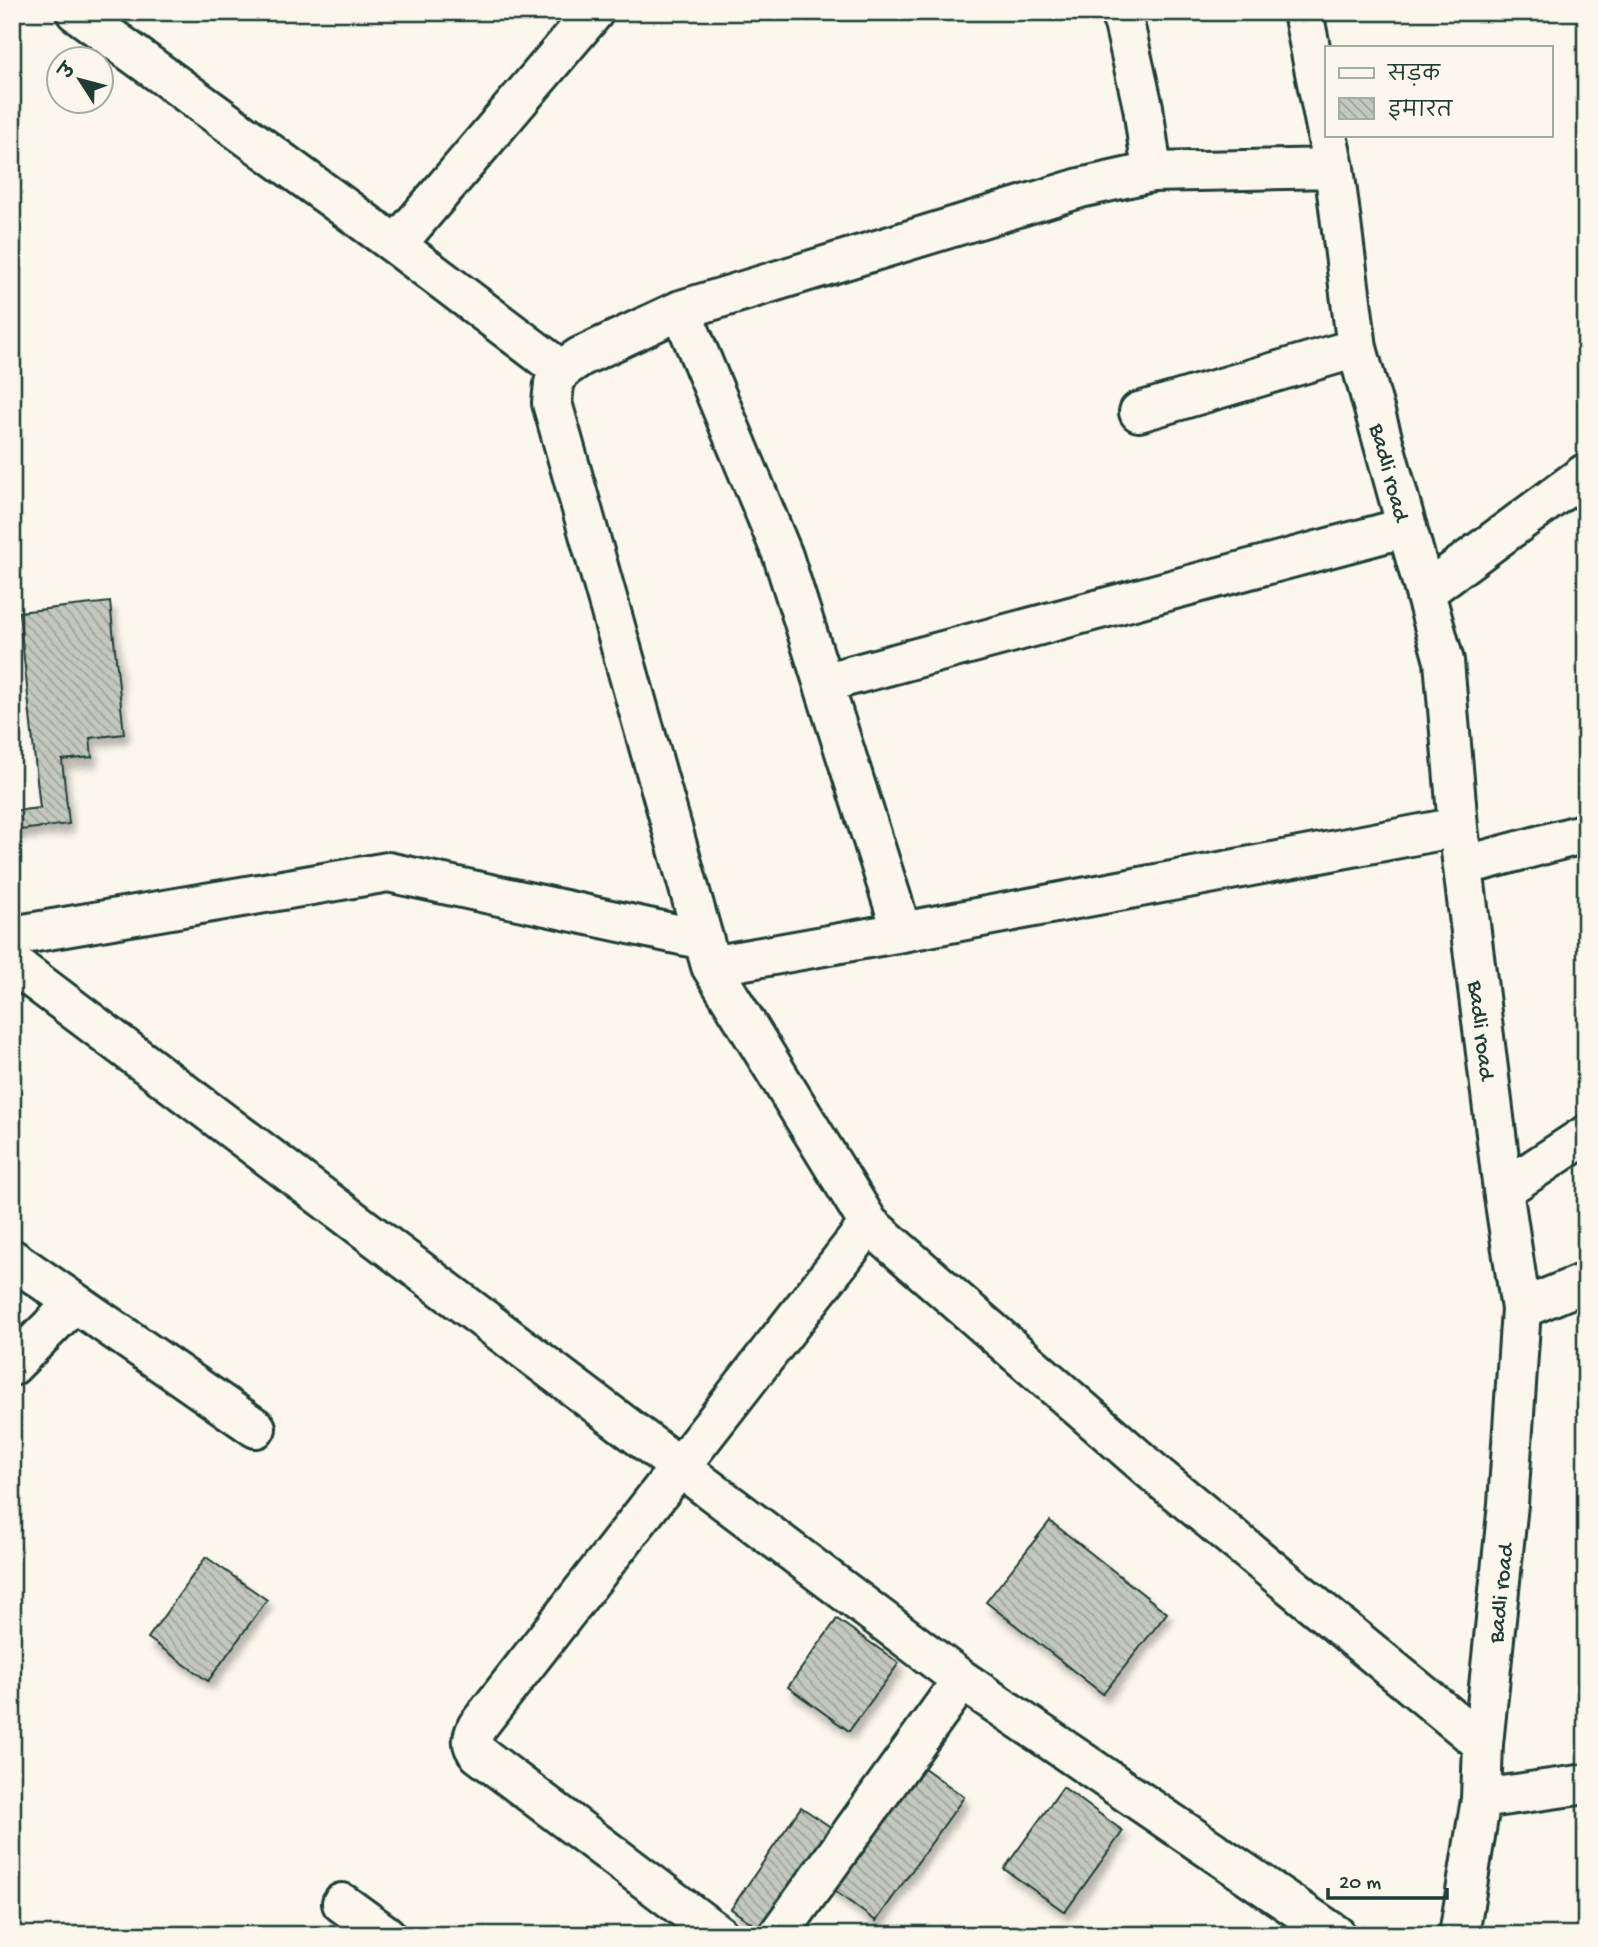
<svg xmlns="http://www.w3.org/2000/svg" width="1598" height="1947" font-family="'Gochi Hand','Playpen Sans Deva',sans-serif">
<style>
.building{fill:url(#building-back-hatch);stroke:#1f3d34;stroke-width:2;filter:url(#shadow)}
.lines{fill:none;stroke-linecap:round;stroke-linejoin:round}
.street-casing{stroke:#1f3d34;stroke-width:44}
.street{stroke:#fbf7ec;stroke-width:38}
.labels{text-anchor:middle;stroke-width:6;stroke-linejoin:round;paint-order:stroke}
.street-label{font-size:23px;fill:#1f3d34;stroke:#fbf7ec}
</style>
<defs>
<pattern id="building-back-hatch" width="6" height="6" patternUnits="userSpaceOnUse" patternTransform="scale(1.75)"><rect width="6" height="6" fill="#c4c9be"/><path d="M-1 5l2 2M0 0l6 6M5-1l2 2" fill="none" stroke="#9fa49b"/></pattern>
<filter id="shadow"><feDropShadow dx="4.5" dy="8" stdDeviation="3.5" flood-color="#0004"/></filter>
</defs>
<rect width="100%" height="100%" fill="#fbf7ec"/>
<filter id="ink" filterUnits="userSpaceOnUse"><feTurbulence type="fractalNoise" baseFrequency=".0143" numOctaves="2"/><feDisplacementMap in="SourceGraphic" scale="14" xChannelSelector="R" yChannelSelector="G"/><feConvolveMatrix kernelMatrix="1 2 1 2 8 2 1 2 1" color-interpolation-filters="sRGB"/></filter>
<g filter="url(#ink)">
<!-- building -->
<path class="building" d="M 110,602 L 124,734 L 90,738 L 92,757 L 62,760 L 69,824 L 12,831 L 12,811 L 40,808 L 19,612 Z
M 1050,1521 L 1167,1613 L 1103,1694 L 986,1602 Z
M 206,1557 L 267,1600 L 208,1681 L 148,1638 Z
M 837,1619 L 899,1663 L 849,1731 L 788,1687 Z
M 916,1762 L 964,1797 L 876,1921 L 828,1886 Z
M 1063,1787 L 1123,1831 L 1065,1912 L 1004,1869 Z
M 801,1807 L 832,1828 L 762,1930 L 731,1909 Z"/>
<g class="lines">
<defs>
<path id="street" d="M 76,12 L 396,245 L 561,370
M 1119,12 L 1124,23 L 1143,107 L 1152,172
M 1303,12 L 1327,133
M 1327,135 L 1334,168 L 1357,348 L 1444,661 L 1458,827 L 1503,1190 L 1521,1309 L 1508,1504 L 1483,1744 L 1481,1799 L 1459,1935
M 1334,168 L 1152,172 L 1080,188 L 681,310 L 580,357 L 561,370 L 554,383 L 552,403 L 711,966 L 869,1224 L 1160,1478 L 1483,1744
M 396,245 L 594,12
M 681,310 L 783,556 L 902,932
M 1139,412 L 1357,348
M 1425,592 L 1586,473
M 823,683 L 1407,527
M 1463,866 L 1586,833
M 12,936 L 388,872 L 704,940
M 12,963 L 962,1680 L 1336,1935
M 711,966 L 902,932 L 1458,827
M 1503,1190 L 1586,1135
M 12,1259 L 256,1428
M 1521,1309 L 1586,1282
M 12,1366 L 74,1303
M 1481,1799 L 1586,1784
M 342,1903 L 386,1935
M 719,1935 L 479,1754 C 470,1744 472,1738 477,1727 L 869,1224
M 778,1935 L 962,1680"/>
</defs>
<!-- street casing -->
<use href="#street" class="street-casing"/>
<!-- street -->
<use href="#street" class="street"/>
</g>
</g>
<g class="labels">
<!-- street labels -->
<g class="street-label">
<text transform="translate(1391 472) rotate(75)" y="8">Badli road</text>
<text transform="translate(1483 1030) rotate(83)" y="8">Badli road</text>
<text transform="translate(1499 1593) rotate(-84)" y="8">Badli road</text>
</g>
</g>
<!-- margin -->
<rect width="1598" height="1947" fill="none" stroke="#fbf7ec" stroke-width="42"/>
<rect x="21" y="21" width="1556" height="1905" fill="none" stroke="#1f3d34" stroke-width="2.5" filter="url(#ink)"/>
<!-- legend -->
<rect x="1325" y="46" width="228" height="91" fill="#fbf7ec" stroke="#a3ada2" stroke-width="2"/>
<rect x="1339" y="68" width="35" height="10" fill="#fbf7ec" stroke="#a3ada2" stroke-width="2"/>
<text x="1388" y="80" font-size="21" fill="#1f3d34">सड़क</text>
<rect x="1339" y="98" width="35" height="21" fill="url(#building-back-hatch)" stroke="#a3ada2" stroke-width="2"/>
<text x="1388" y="116" font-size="21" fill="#1f3d34">इमारत</text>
<!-- north arrow -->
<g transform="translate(80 80) rotate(306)"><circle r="33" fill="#fbf7ec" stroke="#a3ada2" stroke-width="2"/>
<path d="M0-5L12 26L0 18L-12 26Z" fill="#1f3d34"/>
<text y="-10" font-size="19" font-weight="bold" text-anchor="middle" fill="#1f3d34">उ</text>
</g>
<!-- scale -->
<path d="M1328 1888v10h119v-10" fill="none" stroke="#1f3d34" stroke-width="3.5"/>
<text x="1339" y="1888" font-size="21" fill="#1f3d34" stroke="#fbf7ec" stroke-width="5" paint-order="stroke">20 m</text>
</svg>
